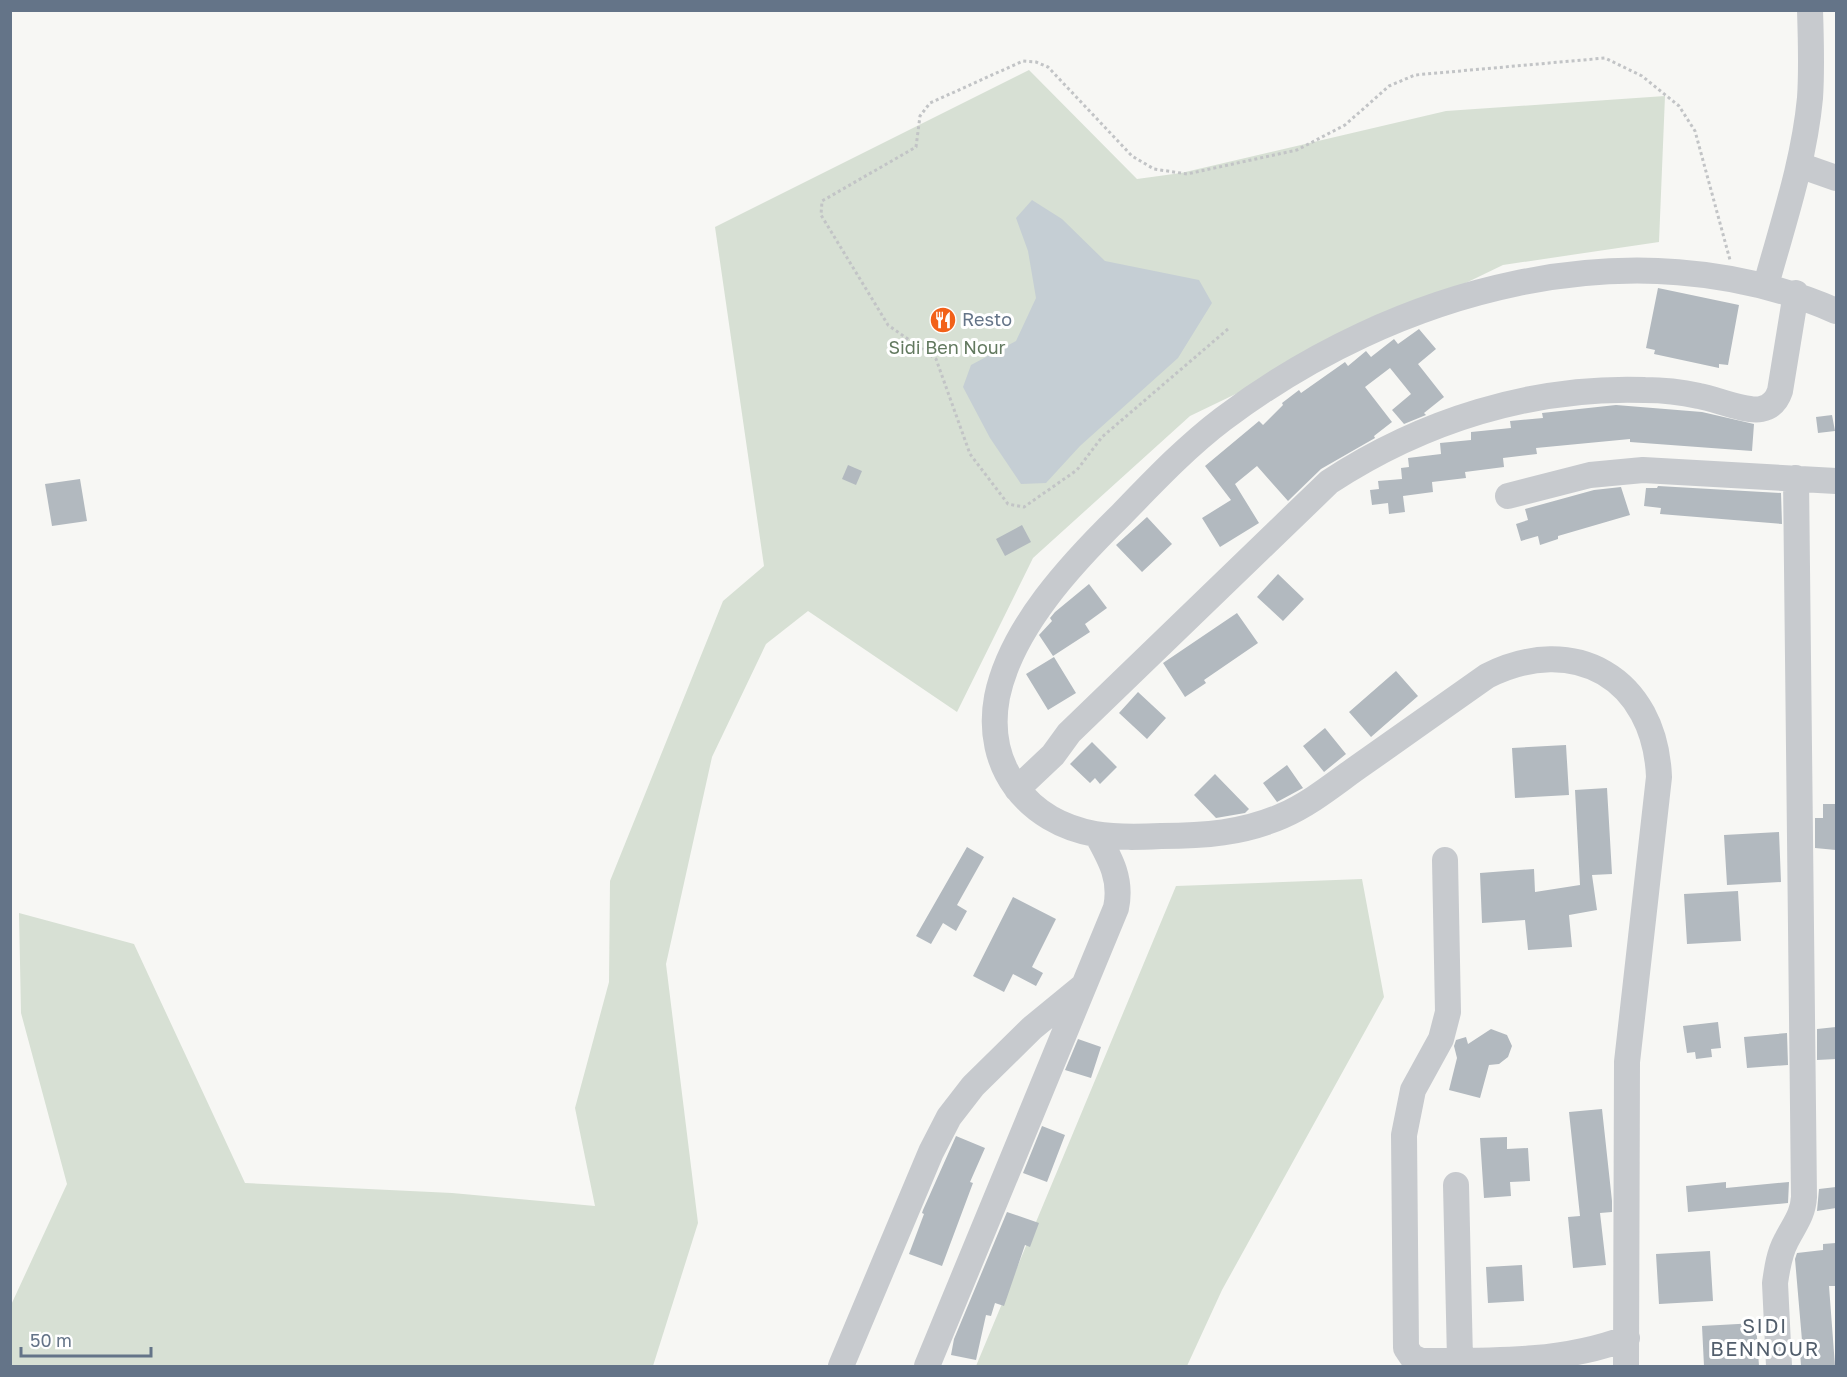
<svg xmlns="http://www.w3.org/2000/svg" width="1847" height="1377" font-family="'Golos Text',sans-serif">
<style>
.green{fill:#d7e0d4}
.water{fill:#c5ced4}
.building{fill:#b2b9bf}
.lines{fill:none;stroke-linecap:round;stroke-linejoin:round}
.path{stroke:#c2c4c6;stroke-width:3;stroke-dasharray:3 3;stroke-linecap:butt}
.minor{stroke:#c7cace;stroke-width:26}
.labels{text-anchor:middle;stroke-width:6;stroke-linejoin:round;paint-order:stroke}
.poi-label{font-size:18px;fill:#647488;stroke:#fff;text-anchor:start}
.park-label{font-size:18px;fill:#62795f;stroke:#fff}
.neighbourhood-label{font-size:20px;letter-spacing:1.5px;fill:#525e6c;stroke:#fff}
</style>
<rect width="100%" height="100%" fill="#f7f7f4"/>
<!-- green -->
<path class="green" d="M 1029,70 L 1137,179 L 1181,173 L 1446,111 L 1665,96 L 1659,242 L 1503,265 L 1190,416 L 1033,558 L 957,712 L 808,611 L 766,644 L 712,757 L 666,964 L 698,1223 L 653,1366 L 11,1366 L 11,1305 L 67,1184 L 21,1013 L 19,913 L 134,944 L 245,1183 L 452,1193 L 595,1206 L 575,1108 L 609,982 L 610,881 L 723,601 L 764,566 L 715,227 Z
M 1362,879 L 1384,997 L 1222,1290 L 1187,1366 L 976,1366 L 1176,886 Z"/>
<!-- water -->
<path class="water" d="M 1032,200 L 1062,219 L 1105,261 L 1199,280 L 1212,303 L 1178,358 L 1080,446 L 1046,483 L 1021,484 L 990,438 L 963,387 L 971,365 L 1016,341 L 1036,298 L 1028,251 L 1016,218 Z"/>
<!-- building -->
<path class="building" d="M 1658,288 L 1739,305 L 1728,365 L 1719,364 L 1719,368 L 1654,354 L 1655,350 L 1646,348 Z
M 1419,329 L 1436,349 L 1418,364 L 1444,397 L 1424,413 L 1426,415 L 1404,424 L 1392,410 L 1411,394 L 1390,368 L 1365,387 L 1392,422 L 1374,436 L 1375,438 L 1321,469 L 1288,501 L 1257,466 L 1235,484 L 1259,523 L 1220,547 L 1202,518 L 1231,500 L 1205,466 L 1259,421 L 1263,425 L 1283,405 L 1282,403 L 1299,390 L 1301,393 L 1345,362 L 1348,366 L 1366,351 L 1371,357 L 1394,339 L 1398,344 Z
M 1616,405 L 1702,412 L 1754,424 L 1752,451 L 1630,442 L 1630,439 L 1536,448 L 1537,454 L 1503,458 L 1504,467 L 1465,472 L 1466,478 L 1432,482 L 1433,492 L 1403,496 L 1405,512 L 1389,514 L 1388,503 L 1372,505 L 1370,490 L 1379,489 L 1378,481 L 1402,479 L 1401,468 L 1409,467 L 1408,458 L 1441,454 L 1440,443 L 1471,440 L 1471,432 L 1511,428 L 1510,421 L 1543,418 L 1542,413 Z
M 1832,415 L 1835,431 L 1818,433 L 1816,417 Z
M 848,465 L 862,471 L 856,485 L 842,479 Z
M 80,479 L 87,521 L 52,526 L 45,484 Z
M 1658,486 L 1781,493 L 1782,524 L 1660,514 L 1661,508 L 1644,506 L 1646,488 L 1657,488 Z
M 1621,487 L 1630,515 L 1558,536 L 1558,539 L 1540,545 L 1538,536 L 1521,541 L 1516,524 L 1528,520 L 1525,509 L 1594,490 Z
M 1147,517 L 1172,544 L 1142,572 L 1116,545 Z
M 1022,525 L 1031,542 L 1005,556 L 996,539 Z
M 1278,574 L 1304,599 L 1283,621 L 1257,597 Z
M 1089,584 L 1107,608 L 1085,624 L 1090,632 L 1053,656 L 1039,635 L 1052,621 L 1050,618 L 1055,612 Z
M 1237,613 L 1258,643 L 1204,680 L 1206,683 L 1185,697 L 1163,663 Z
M 1054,657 L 1076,693 L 1048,710 L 1026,674 Z
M 1396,671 L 1418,696 L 1371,737 L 1349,712 Z
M 1138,692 L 1166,718 L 1147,739 L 1119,713 Z
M 1325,728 L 1346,754 L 1324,772 L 1303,746 Z
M 1092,742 L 1117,767 L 1100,784 L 1095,778 L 1090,783 L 1070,764 Z
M 1566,745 L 1569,795 L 1515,798 L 1512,748 Z
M 1287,765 L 1303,788 L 1277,802 L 1263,783 Z
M 1215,774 L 1249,809 L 1245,813 L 1216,818 L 1194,795 Z
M 1607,788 L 1612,874 L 1592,875 L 1597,910 L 1569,915 L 1572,947 L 1528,950 L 1525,920 L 1482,923 L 1480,873 L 1534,869 L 1535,892 L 1580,885 L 1575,790 Z
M 1823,804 L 1836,804 L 1836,850 L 1815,848 L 1815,818 L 1823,818 Z
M 1779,832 L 1781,882 L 1727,885 L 1724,835 Z
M 967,847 L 984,857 L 957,905 L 967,911 L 956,931 L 943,923 L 931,944 L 916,936 Z
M 1738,891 L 1741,941 L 1687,944 L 1684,894 Z
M 1013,897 L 1056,919 L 1032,967 L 1043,973 L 1036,986 L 1013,974 L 1004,992 L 973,976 Z
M 1718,1022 L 1721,1048 L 1711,1049 L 1712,1057 L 1696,1059 L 1695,1052 L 1687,1053 L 1683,1026 Z
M 1836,1027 L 1836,1059 L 1817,1060 L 1817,1029 Z
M 1491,1029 L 1507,1035 L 1512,1046 L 1508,1057 L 1499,1064 L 1489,1065 L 1480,1098 L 1449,1090 L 1457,1058 L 1454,1046 L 1456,1040 L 1466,1037 L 1468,1044 Z
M 1787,1033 L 1788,1065 L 1747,1068 L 1744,1037 Z
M 1078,1039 L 1101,1047 L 1091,1078 L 1065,1070 Z
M 1602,1109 L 1612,1201 L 1612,1212 L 1600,1213 L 1606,1265 L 1573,1268 L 1568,1217 L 1580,1216 L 1569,1112 Z
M 1042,1126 L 1065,1135 L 1047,1182 L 1023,1173 Z
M 956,1136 L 985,1148 L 970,1182 L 973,1183 L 942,1266 L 909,1254 L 924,1214 L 922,1213 L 923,1210 Z
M 1507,1137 L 1507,1149 L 1528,1148 L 1530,1181 L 1510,1182 L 1511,1196 L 1484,1198 L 1480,1138 Z
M 1726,1182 L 1726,1188 L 1789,1182 L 1788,1203 L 1688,1212 L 1686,1186 Z
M 1836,1187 L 1836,1208 L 1817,1211 L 1819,1189 Z
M 1007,1212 L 1039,1223 L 1030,1247 L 1025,1245 L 1004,1306 L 995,1303 L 991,1316 L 986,1315 L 976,1360 L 951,1355 L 954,1339 Z
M 1836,1243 L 1836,1286 L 1829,1286 L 1835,1366 L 1801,1366 L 1800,1352 L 1803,1352 L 1795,1259 L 1797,1253 L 1823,1250 L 1823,1244 Z
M 1710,1251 L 1713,1301 L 1659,1304 L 1656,1254 Z
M 1522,1265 L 1524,1301 L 1488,1303 L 1486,1267 Z
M 1756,1323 L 1759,1366 L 1704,1366 L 1702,1326 Z"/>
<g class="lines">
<!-- path -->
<path class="path" d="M 1228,329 L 1102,437 L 1077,470 L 1024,507 L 1008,504 L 970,454 L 936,359 L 888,325 L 821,215 L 822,201 L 916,147 L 920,116 L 930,103 L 1023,61 L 1036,62 L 1048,67 L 1132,156 L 1154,169 L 1187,174 L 1297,150 L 1345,125 L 1389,86 L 1415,75 L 1605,58 L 1642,76 L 1679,106 L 1695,131 L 1730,260"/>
<!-- minor -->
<path class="minor" d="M 1799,165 L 1836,178
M 1766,285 C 1783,223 1804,162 1810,98 C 1812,69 1811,40 1810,10
M 1508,496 L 1590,475 L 1643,470 L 1836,481
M 1017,789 L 1053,755 L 1069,733 L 1329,482 C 1422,421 1532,386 1645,390 C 1663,390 1681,392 1699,396 C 1716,399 1746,412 1761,409 C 1771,407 1777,400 1780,391 L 1796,293
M 1445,860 L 1448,1012 L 1441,1039 L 1413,1090 L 1404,1135 L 1406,1348 L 1412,1357 L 1421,1361 C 1489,1361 1563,1363 1627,1338
M 1456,1185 L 1460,1360
M 841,1366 L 931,1152 L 949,1117 L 973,1086 L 1032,1028 L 1082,987
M 927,1366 L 1116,908 C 1122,880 1111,860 1097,835
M 1626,1366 L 1627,1062 L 1659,777 C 1655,678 1574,632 1487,676 C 1444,706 1401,737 1358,767 C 1334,784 1310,804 1282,816 C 1243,833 1204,836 1161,836 C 1140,837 1117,838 1095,834 C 1028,822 984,767 997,697 C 1011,628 1072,563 1121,515 C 1153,482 1186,447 1223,419 C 1394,290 1632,222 1836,311
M 1779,1366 L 1775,1283 C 1777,1269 1779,1254 1786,1241 C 1794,1225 1803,1215 1804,1197 L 1796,478"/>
</g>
<!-- icons -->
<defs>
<symbol id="restaurant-disc" viewBox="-11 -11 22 22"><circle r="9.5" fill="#f26119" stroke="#fff"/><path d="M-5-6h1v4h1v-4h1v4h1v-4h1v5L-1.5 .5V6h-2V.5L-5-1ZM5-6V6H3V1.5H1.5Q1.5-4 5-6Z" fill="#fff"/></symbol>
</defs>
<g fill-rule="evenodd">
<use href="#restaurant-disc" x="928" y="305" width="30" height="30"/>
</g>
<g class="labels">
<!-- poi labels -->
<g class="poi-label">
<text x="962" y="326">Resto</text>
</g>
<!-- park labels -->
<g class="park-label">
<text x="947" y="354">Sidi Ben Nour</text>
</g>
<!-- neighbourhood labels -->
<g class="neighbourhood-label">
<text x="1765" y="1333">SIDI<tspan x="1765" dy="23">BENNOUR</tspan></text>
</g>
</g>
<!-- border -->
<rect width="1847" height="1377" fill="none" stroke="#647488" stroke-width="24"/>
<!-- scale -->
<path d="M21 1347v9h130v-9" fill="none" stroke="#647488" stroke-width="3"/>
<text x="30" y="1347" font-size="18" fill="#647488" stroke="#ffffff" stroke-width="4.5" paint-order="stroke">50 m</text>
</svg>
